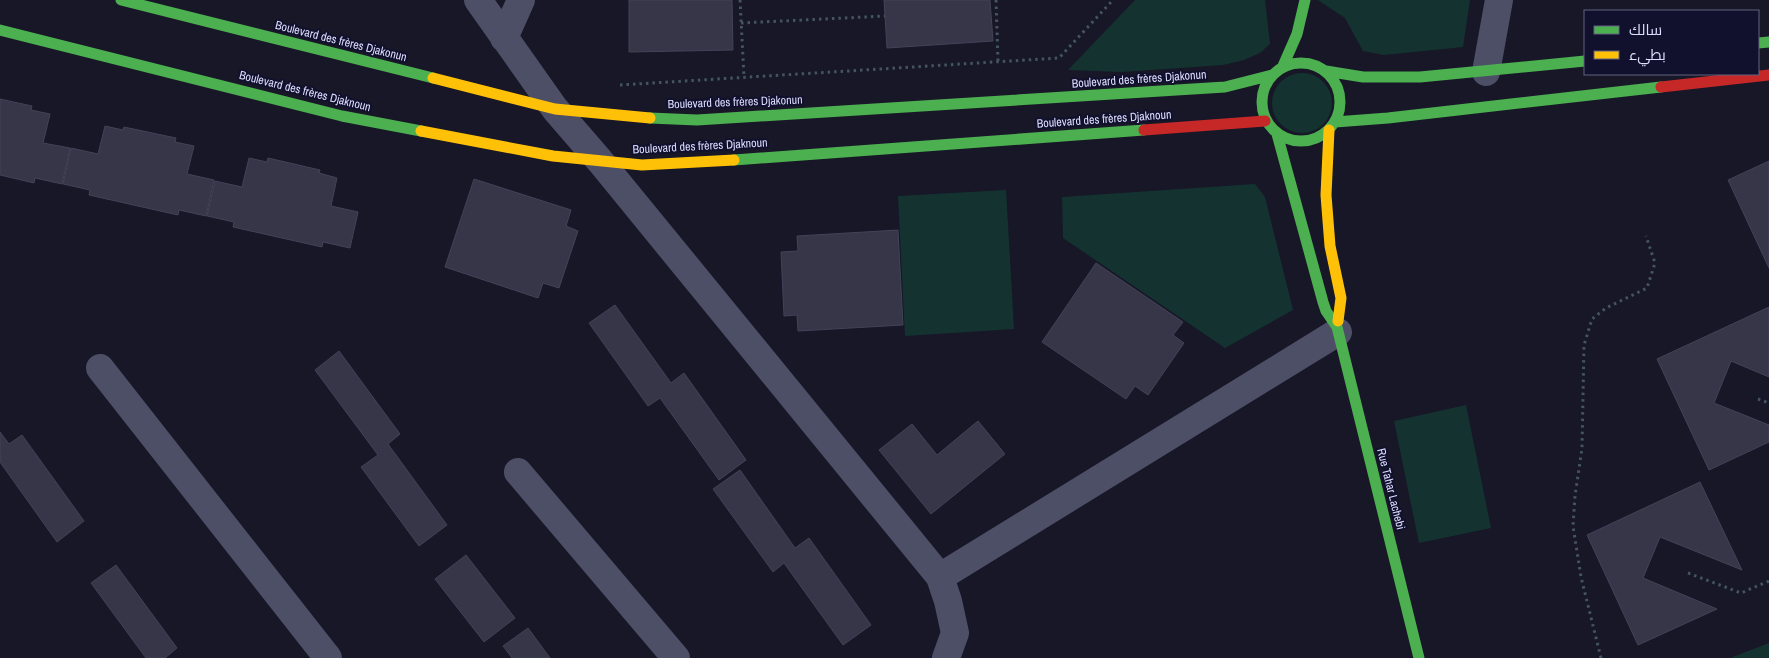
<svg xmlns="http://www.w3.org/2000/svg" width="1769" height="658" font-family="'Archivo Narrow',Cairo,sans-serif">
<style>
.green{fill:#143330}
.building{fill:#363648;stroke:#434259}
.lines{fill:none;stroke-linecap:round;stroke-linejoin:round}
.path{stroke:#445460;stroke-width:3;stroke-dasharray:2.5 4;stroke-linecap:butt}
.street{stroke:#4d4f67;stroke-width:28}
.fast{stroke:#4caf50;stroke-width:11}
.slow{stroke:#ffc107;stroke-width:11}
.jam{stroke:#c62828;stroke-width:11}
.labels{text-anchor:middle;stroke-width:4;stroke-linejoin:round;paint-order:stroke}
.street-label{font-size:12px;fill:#dddeff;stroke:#11112d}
</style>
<rect width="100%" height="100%" fill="#171727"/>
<!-- green -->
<path class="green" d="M 1135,0 L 1265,0 L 1270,44 L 1260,53 L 1244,60 L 1223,65 L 1122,72 L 1068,70 Z
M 1318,0 L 1470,0 L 1463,47 L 1384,55 L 1363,51 L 1345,18 Z
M1272 103a30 30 0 1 1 60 0a30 30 0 1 1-60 0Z
M 1255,184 L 1265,197 L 1293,310 L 1225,348 L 1063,238 L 1062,197 Z
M 1006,190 L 1014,329 L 905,336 L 898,196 Z
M 1466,405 L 1491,528 L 1419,543 L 1394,421 Z
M 1769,643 L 1769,658 L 1730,658 Z"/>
<!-- building -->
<path class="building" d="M 629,0 L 732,0 L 733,50 L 629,52 Z
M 884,0 L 990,0 L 993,41 L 887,48 Z
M 0,99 L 32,106 L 31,110 L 50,114 L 43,143 L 70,148 L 62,184 L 35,178 L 34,183 L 0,175 Z
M 105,126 L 123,130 L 124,127 L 176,138 L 175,142 L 194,146 L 187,174 L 214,180 L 206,216 L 179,210 L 178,215 L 89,195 L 90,190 L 63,184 L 71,148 L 98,154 Z
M 249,158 L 267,162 L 268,158 L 320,170 L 319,173 L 337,178 L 331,206 L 358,212 L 350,248 L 323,242 L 322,247 L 233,227 L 234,222 L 207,216 L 215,181 L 242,187 Z
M 1769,161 L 1769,268 L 1728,180 Z
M 474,179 L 571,210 L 566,226 L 578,231 L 559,288 L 543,283 L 538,298 L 445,267 Z
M 898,230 L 903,325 L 798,331 L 797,315 L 784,316 L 781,252 L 798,251 L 797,236 Z
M 1096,263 L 1183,322 L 1173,335 L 1184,343 L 1148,395 L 1135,386 L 1126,399 L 1042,342 Z
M 615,305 L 671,383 L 684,373 L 746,460 L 719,480 L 660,398 L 648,406 L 589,323 Z
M 1769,307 L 1769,377 L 1731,361 L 1714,403 L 1769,425 L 1769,442 L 1709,470 L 1657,359 Z
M 339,351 L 400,434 L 388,444 L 447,525 L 419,546 L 361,467 L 378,455 L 315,370 Z
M 978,421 L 1005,454 L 931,514 L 879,450 L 912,424 L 937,455 Z
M 0,432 L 9,444 L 22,435 L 84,521 L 57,542 L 0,462 Z
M 740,470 L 795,548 L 809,538 L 871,625 L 843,645 L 784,563 L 773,572 L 713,489 Z
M 1700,482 L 1742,570 L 1660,537 L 1643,578 L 1717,609 L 1638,645 L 1587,535 Z
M 466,555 L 515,618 L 484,642 L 435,579 Z
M 116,565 L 177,648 L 165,658 L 146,658 L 91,583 Z
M 528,628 L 550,658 L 512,658 L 503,646 Z"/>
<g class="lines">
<!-- path -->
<path class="path" d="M 740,0 L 744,77
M 996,0 L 998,61
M 741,23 L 885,16
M 620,85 L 1059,58 L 1113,0
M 1758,399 L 1769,403
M 1688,573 L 1741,593 L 1769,581
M 1601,658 L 1581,577 L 1573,526 L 1575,496 L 1582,448 L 1584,345 L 1592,319 L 1606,308 L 1647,288 L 1655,263 L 1646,236"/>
<!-- street -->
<path class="street" d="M 478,0 L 555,109 L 600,161 L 940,577 L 948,601 L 955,633 L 946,658
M 504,38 L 521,0
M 1486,72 L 1499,0
M 100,368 L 328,658
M 518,472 L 676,658
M 940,577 L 1338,332"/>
<!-- fast -->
<path class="fast" d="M 121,0 L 433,78
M 0,30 L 342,116 L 421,131
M 1758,43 L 1769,42
M1262 102a39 39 0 1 1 78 0a39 39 0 1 1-78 0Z
M 1283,66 L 1297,34 L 1305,0
M 1326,71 L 1363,77 L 1420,77 L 1585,61
M 650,118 L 697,120 L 1225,87 L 1272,75
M 1335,122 L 1388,118 L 1661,87
M 1277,134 L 1323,302 L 1326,311 L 1337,327 L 1419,658
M 734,160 L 1144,130"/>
<!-- slow -->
<path class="slow" d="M 433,78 L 555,109 L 650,118
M 1329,130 L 1326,195 L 1330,246 L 1341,298 L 1338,321
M 421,131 L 553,156 L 642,165 L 734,160"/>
<!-- jam -->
<path class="jam" d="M 1661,87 L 1769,75
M 1144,130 L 1265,121"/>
</g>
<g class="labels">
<!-- street labels -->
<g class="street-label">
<text transform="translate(341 41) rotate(14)" y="4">Boulevard des frères Djakonun</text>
<text transform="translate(1139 79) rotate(-4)" y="4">Boulevard des frères Djakonun</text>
<text transform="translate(305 91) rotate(14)" y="4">Boulevard des frères Djaknoun</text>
<text transform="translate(735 102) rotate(-2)" y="4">Boulevard des frères Djakonun</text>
<text transform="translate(1104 119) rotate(-4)" y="4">Boulevard des frères Djaknoun</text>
<text transform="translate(700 146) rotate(-3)" y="4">Boulevard des frères Djaknoun</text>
<text transform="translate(1391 489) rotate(76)" y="4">Rue Tahar Lachebi</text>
</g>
</g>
<!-- legend -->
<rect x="1584" y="10" width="175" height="65" fill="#11112d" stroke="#636381"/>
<rect x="1594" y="26" width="25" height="8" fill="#4caf50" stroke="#636381"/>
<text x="1629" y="35" font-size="15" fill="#dddeff">سالك</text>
<rect x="1594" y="51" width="25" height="8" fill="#ffc107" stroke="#636381"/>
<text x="1629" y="60" font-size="15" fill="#dddeff">بطيء</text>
</svg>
